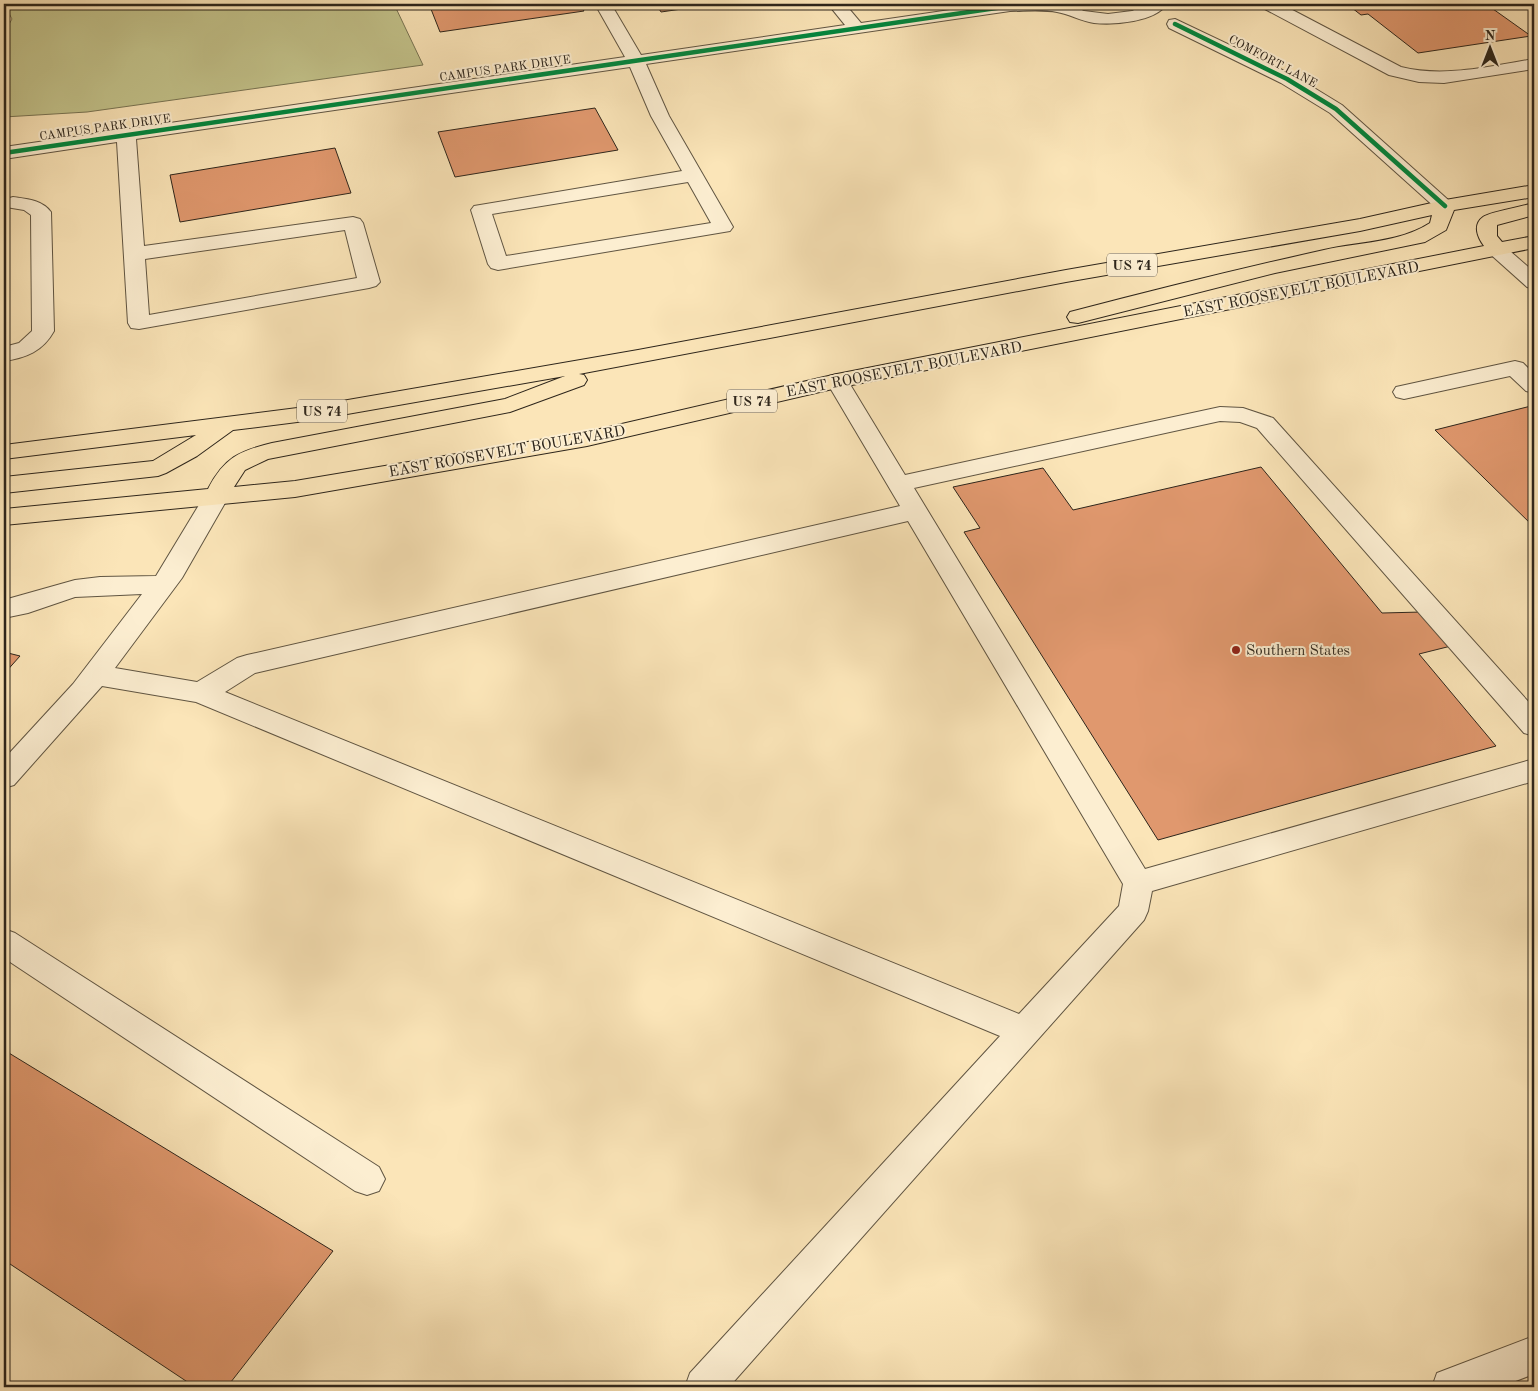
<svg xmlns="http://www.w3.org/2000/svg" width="1538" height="1391" font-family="'Old Standard TT',serif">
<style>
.green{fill:#c3c38b;stroke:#787453}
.building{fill:#e0986e;stroke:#2d251b}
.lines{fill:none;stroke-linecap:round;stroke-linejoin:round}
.minor-casing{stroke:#605542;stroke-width:2}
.highway-casing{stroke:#2d251b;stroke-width:2}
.minor{fill:#fceed1;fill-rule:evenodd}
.highway{fill:#fbe5b8;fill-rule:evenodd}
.cycleway-casing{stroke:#fceed1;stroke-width:6}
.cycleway{stroke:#00873e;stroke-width:4.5}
.poi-dot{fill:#8f2418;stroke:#fceed1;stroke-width:2}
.labels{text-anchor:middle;stroke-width:4;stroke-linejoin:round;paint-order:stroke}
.far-street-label{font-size:12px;fill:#2d251b;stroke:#fceed1}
.shield{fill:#fceed1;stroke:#6b6152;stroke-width:1}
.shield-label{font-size:14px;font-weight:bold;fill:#2d251b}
.street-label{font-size:15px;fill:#2d251b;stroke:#fceed1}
.poi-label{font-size:15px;fill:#2d251b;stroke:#fceed1;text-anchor:start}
</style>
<rect width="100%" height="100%" fill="#fbe5b8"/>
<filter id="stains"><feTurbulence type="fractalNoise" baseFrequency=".004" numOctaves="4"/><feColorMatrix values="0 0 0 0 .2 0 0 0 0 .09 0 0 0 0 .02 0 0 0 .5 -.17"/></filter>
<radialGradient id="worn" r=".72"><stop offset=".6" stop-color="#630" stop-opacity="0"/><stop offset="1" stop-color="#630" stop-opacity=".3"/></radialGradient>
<!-- green -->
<path class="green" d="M 4,4 L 394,4 L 423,65 L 87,112 L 4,117 L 4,33 L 12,19 Z"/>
<!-- building -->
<path class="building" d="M 429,4 L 580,4 L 584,11 L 440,32 Z
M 656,4 L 716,4 L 661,12 Z
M 1347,4 L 1486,4 L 1531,36 L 1418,53 L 1368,14 L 1361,15 Z
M 595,108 L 618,150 L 455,177 L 438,132 Z
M 335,148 L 351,193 L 180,222 L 170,175 Z
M 1531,406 L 1534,409 L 1534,527 L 1435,430 Z
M 1261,467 L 1382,613 L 1422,612 L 1451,646 L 1419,654 L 1496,746 L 1158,840 L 964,532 L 980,528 L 953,487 L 1043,468 L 1073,510 Z
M 4,652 L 20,656 L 4,674 Z
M 4,1050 L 333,1251 L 227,1387 L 195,1387 L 4,1260 Z"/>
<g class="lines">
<defs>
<path id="minor" d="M 595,4 L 611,4 L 641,55 L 845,25 L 828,4 L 845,4 L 861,23 L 991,4 L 1068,4 L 1084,11 L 1108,14 L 1132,11 L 1148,4 L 1167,4 C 1155,22 1114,25 1094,23 C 1081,21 1069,14 1057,12 C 1042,9 1025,11 1010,11 L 646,64 L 669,116 L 733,227 L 730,231 L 498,270 L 491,268 L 488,264 L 471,210 L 474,206 L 682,171 L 651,116 L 630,67 L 136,139 L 144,246 L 353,217 L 360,219 L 363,223 L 380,282 L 376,286 L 369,288 L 139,329 L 131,328 L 128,323 L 117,142 L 4,159 L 4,147 L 625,57 ZM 688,182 L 711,223 L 506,256 L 492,214 ZM 345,230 L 357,278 L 149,315 L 145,259 Z
M 1261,4 L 1281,4 L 1401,67 C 1445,78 1490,66 1534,59 L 1534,69 L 1444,83 L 1419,82 L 1389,75 L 1263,8 Z
M 1175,19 L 1293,75 L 1342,105 L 1455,206 L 1452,210 L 1445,212 L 1438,210 L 1330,113 L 1281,83 L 1169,28 L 1167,24 L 1169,20 Z
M 13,197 C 27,199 42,200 51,212 L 54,331 C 43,351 26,358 4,361 L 4,347 L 19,343 L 32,331 L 31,215 L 24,210 L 6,207 L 4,202 L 6,199 Z
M 1496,243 L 1503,245 L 1534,272 L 1534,289 L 1527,287 L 1489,253 L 1486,249 L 1489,245 Z
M 1515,361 L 1523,363 L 1534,374 L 1534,393 L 1526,391 L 1510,376 L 1404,399 L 1396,397 L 1393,392 L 1396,387 Z
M 837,374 L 845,376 L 848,381 L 905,475 L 1220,407 L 1243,408 L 1273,418 L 1534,708 L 1534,736 L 1524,733 L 1257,428 L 1240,422 L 1220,421 L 914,488 L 1145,869 L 1534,759 L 1534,781 L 1152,891 L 1148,911 L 1144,920 L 729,1387 L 685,1387 L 690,1373 L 1000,1036 L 196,702 L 102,686 L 14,785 L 4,788 L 4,759 L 73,684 L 142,594 L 75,597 L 28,613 L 4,618 L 4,600 L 75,580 L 100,577 L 156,576 L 208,490 L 217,488 L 226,490 L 229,496 L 182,578 L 115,668 L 197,682 L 237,658 L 247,655 L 900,506 L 826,381 L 829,376 ZM 908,521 L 1123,884 L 1119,906 L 1019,1014 L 225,692 L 255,673 Z
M 4,929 L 15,933 L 379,1167 L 385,1179 L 379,1191 L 367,1195 L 355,1191 L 4,958 Z
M 1534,1336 L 1534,1374 L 1500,1387 L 1432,1387 L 1437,1373 Z"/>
<path id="highway" d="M 1534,185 L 1534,197 L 1454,210 L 1446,230 L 1425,242 L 1275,273 L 1078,323 L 1070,322 L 1067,317 L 1070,312 C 1154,290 1239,269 1324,250 C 1359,242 1399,243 1430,223 L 1432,215 L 1360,231 L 1066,282 L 579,374 L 584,375 L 587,380 L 584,385 L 510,412 L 268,459 L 245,470 L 234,487 L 295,481 L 587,432 L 837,374 L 1484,246 C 1478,238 1472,225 1483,217 C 1490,212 1524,206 1534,203 L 1534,215 L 1497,225 L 1497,236 L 1502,242 L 1534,236 L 1534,248 L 837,388 L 587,446 L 295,497 L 4,525 L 4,509 L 208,489 C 224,458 239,451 272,443 L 505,399 L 565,376 L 313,420 L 233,430 L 197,456 L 166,473 L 158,476 L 4,493 L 4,477 L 153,461 L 196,435 L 4,459 L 4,445 L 313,406 L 638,350 L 1066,270 L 1360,219 L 1445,200 Z"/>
</defs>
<!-- minor casing -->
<use href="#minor" class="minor-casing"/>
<!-- highway casing -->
<use href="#highway" class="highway-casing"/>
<!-- minor -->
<use href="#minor" class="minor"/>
<!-- highway -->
<use href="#highway" class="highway"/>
<defs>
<path id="cycleway" d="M 1175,24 L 1287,79 L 1336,109 L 1445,206
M 4,153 L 1010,6"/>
</defs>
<!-- cycleway casing -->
<use href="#cycleway" class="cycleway-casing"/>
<!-- cycleway -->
<use href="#cycleway" class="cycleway"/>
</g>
<!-- markers -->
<circle class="poi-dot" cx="1236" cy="650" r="5"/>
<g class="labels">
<!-- far-street labels -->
<g class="far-street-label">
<text transform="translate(1273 61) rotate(28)" y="4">COMFORT LANE</text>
<text transform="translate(505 68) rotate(-8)" y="4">CAMPUS PARK DRIVE</text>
<text transform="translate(105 127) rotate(-8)" y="4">CAMPUS PARK DRIVE</text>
</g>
<!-- shield labels -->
<g class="shield">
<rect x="1107" y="253.5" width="50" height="23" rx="4"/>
<rect x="727" y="389.5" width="50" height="23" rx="4"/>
<rect x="297" y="399.5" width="50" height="23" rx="4"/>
</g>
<g class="shield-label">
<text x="1132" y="270">US 74</text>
<text x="752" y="406">US 74</text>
<text x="322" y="416">US 74</text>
</g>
<!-- street labels -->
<g class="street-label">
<text transform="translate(1301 289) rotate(-11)" y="5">EAST ROOSEVELT BOULEVARD</text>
<text transform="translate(904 369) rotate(-11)" y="5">EAST ROOSEVELT BOULEVARD</text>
<text transform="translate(507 451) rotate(-10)" y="5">EAST ROOSEVELT BOULEVARD</text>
</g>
<!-- poi labels -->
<g class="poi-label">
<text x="1246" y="655">Southern States</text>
</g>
</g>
<!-- margin -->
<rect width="1538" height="1391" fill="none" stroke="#fbe5b8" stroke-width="20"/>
<rect x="5" y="5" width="1528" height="1381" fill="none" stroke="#2d251b" stroke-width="2.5"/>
<rect x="10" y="10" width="1518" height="1371" fill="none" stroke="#2d251b"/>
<!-- north arrow -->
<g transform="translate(1490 48)" stroke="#fceed1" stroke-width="4" paint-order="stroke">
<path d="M0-4L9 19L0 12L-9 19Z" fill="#2d251b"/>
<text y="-8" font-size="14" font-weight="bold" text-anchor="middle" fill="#2d251b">N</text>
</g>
<rect width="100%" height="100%" filter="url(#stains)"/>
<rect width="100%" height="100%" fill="url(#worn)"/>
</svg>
